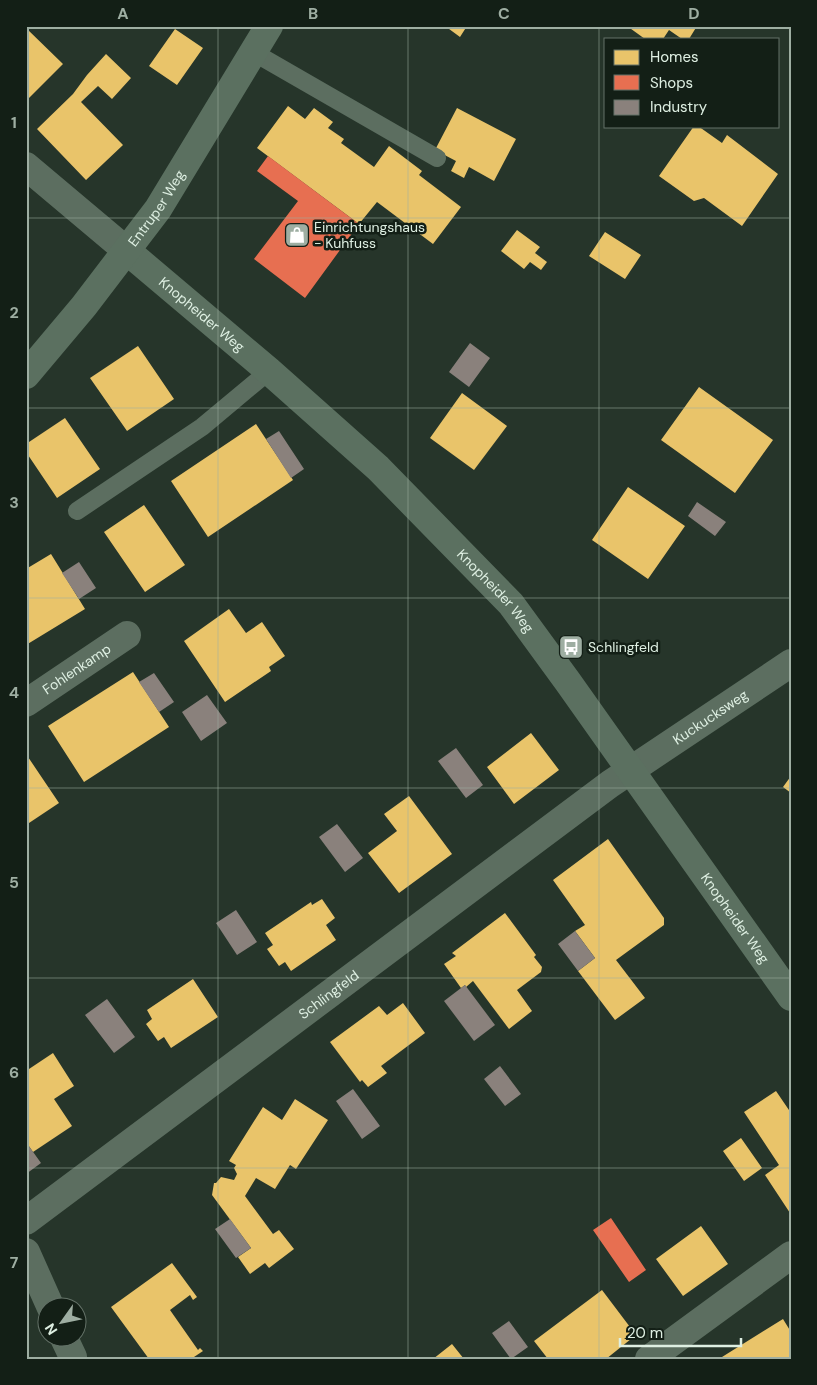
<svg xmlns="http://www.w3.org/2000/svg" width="817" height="1385" font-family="'DM Sans',sans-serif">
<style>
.homes{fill:#e9c46a}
.shops{fill:#e76f51}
.industry{fill:#8a817c}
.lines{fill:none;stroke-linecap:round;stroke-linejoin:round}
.service{stroke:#5c6e60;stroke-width:18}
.minor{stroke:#5c6e60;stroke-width:28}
.secondary{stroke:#5b7060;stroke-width:28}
.grid{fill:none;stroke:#9eaea2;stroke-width:1;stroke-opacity:0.55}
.labels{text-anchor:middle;stroke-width:5;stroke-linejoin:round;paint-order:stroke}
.street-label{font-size:14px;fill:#deefe2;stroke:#131f16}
.poi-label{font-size:14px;fill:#deefe2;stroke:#131f16;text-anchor:start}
.neatline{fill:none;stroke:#9eaea2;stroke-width:2}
.grid-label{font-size:16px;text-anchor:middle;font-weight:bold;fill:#9eaea2}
</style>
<rect width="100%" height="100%" fill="#26352a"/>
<!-- homes -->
<path class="homes" d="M 445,26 L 467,26 L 460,37 Z
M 627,26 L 697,26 L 689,39 L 682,39 L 669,30 L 663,39 L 645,39 Z
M 26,28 L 63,64 L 26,101 Z
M 175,29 L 203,48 L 177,85 L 149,66 Z
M 106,54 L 131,78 L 112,99 L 98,86 L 81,102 L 123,145 L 86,180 L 37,129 L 73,94 L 87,75 Z
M 288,106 L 305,119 L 314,108 L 333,122 L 328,128 L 344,139 L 341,143 L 374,167 L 389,146 L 422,171 L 419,175 L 461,207 L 433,244 L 377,202 L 359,224 L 257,148 Z
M 457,108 L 516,139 L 494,181 L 469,167 L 464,178 L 451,171 L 456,161 L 435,150 Z
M 694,126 L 698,126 L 722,143 L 727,135 L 778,174 L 742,226 L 704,198 L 694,201 L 659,176 Z
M 517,230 L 540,247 L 535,253 L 547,262 L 541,270 L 530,262 L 524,269 L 501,251 Z
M 605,232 L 641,255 L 625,279 L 589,256 Z
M 138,346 L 174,399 L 127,431 L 90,378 Z
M 699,387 L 773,440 L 735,493 L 661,440 Z
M 462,393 L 507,426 L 474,470 L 430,438 Z
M 65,418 L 100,469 L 57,498 L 26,452 L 26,444 Z
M 256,424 L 293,480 L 208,537 L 171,481 Z
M 628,487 L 685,526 L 648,579 L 592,540 Z
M 144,505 L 185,565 L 145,592 L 104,532 Z
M 51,554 L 85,609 L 26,645 L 26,569 Z
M 229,609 L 246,633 L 262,622 L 285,656 L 269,667 L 271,671 L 225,702 L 184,641 Z
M 133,672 L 169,727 L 84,782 L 48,726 Z
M 531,733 L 559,770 L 514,804 L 487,767 Z
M 26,754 L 59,803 L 26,825 Z
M 791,776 L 791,793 L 783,787 Z
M 409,796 L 452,854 L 399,893 L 368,853 L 397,831 L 384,814 Z
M 608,839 L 664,918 L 664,925 L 616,960 L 645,998 L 615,1020 L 578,971 L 595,958 L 575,931 L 585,925 L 553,880 Z
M 322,899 L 335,918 L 326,925 L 336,940 L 291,971 L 285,962 L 279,966 L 267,949 L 273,945 L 265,933 L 311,902 L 312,905 Z
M 505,913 L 536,955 L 534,957 L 542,967 L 541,972 L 517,990 L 532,1011 L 509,1029 L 473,981 L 466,987 L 465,985 L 461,988 L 444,964 L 456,956 L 452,953 Z
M 193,979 L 218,1017 L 171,1048 L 164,1037 L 158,1041 L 146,1024 L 152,1019 L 147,1010 Z
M 403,1003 L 425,1033 L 381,1066 L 387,1073 L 368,1087 L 362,1080 L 360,1082 L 330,1042 L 379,1006 L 387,1015 Z
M 53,1053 L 74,1086 L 54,1099 L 72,1126 L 33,1152 L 26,1142 L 26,1071 Z
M 776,1091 L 791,1113 L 790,1213 L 765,1175 L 779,1165 L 744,1112 Z
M 295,1099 L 328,1120 L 296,1169 L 290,1165 L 275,1189 L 256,1178 L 245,1196 L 273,1234 L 279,1230 L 294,1249 L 269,1268 L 265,1263 L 250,1274 L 238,1257 L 251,1248 L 212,1195 L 214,1183 L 216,1183 L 221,1177 L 234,1180 L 237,1174 L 234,1168 L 236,1165 L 229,1161 L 263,1107 L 282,1120 Z
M 741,1138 L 762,1168 L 744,1181 L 723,1151 Z
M 701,1226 L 728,1264 L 683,1296 L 656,1259 Z
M 172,1263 L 197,1297 L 193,1300 L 190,1295 L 170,1310 L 198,1350 L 200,1348 L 203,1351 L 191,1359 L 149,1359 L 111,1307 Z
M 602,1290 L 636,1335 L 606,1359 L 548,1359 L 534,1341 Z
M 783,1319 L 791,1332 L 791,1359 L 723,1359 L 722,1357 Z
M 452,1344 L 464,1359 L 433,1359 Z"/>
<!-- shops -->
<path class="shops" d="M 268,156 L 359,224 L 305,298 L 254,259 L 298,201 L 257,171 Z
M 611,1218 L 646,1270 L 629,1282 L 593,1230 Z"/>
<!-- industry -->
<path class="industry" d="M 470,343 L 490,358 L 469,387 L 449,372 Z
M 279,431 L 304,469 L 291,478 L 266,439 Z
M 697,502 L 726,522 L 715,536 L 688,516 Z
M 79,562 L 96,588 L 79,599 L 62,573 Z
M 154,673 L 174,702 L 159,712 L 139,682 Z
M 207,695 L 227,723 L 201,741 L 182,712 Z
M 456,748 L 483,785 L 466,798 L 438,761 Z
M 337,824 L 363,858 L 345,872 L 319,837 Z
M 236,910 L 257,942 L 237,955 L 216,923 Z
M 575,931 L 595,958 L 578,971 L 558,944 Z
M 465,985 L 495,1025 L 474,1041 L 444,1001 Z
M 107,999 L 135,1037 L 114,1053 L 85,1015 Z
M 500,1066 L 521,1094 L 505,1106 L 484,1079 Z
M 353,1089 L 380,1126 L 362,1139 L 336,1101 Z
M 26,1142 L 41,1163 L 26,1174 Z
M 230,1219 L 251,1248 L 236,1258 L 215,1229 Z
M 509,1321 L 528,1347 L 511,1359 L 492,1333 Z"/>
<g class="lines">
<!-- service -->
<path class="service" d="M 253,52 L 437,158
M 77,511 L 202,427 L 269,371"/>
<!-- minor -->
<g class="minor">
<path d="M 26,166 L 127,251"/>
<path id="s1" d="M 26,703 L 127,635"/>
<path id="s2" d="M 26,1221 L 610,784 L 791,663"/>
<path d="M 26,1252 L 51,1308"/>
<path d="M 64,1338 L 73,1357 L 72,1359"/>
<path d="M 649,1359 L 791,1255"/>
</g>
<!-- secondary -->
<g class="secondary">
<path id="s3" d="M 127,251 L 269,371 L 378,468 L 511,604 L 568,682 L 791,997"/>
<path id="s4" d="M 26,375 L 84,306 L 158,209 L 269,26"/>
</g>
</g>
<!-- grid -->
<path class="grid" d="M 218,26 L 218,1359M 408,26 L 408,1359M 599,26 L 599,1359M 26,218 L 791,218M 26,408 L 791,408M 26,598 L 791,598M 26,788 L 791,788M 26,978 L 791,978M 26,1168 L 791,1168"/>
<!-- icons -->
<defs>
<symbol id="shop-square" viewBox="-11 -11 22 22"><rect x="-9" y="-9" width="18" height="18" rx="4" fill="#9eaea2" stroke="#131f16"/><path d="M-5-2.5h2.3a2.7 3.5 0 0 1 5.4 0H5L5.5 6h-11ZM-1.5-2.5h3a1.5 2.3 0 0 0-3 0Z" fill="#fff"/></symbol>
<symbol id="bus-square" viewBox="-11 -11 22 22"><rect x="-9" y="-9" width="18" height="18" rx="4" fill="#9eaea2" stroke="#131f16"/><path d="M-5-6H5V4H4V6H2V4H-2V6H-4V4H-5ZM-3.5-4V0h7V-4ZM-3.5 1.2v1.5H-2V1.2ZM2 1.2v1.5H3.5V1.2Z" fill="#fff"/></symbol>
</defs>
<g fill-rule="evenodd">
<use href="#shop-square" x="283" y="221" width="28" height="28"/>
<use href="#bus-square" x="557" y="633" width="28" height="28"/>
</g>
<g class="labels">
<!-- street labels -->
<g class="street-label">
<text dy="5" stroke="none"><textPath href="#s4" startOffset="212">Entruper Weg</textPath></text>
<text dy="5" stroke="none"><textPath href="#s3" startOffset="98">Knopheider Weg</textPath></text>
<text dy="5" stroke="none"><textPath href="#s3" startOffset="502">Knopheider Weg</textPath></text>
<text dy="5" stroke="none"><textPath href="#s1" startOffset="61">Fohlenkamp</textPath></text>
<text dy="5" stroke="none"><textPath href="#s2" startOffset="850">Kuckucksweg</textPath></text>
<text dy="5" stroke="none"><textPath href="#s3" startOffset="908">Knopheider Weg</textPath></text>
<text dy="5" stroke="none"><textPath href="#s2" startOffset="378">Schlingfeld</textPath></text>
</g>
<!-- poi labels -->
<g class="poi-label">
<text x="314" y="232">Einrichtungshaus<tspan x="314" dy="16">- Kuhfuss</tspan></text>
<text x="588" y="652">Schlingfeld</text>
</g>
</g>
<!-- border -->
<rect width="817" height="1385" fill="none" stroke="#131f16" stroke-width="55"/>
<!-- legend -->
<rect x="604" y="38" width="175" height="90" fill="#131f16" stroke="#647268"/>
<rect x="614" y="50" width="25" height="15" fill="#e9c46a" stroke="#647268"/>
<text x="650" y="62" font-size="15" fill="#deefe2">Homes</text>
<rect x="614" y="75" width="25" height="15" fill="#e76f51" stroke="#647268"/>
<text x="650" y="88" font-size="15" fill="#deefe2">Shops</text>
<rect x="614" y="100" width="25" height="15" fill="#8a817c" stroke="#647268"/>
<text x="650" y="112" font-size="15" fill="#deefe2">Industry</text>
<!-- north arrow -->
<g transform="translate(62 1322) rotate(237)"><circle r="24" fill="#131f16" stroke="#647268"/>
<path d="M0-4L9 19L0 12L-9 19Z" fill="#9eaea2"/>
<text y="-8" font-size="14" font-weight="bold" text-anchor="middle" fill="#deefe2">N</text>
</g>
<!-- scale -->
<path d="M620 1338v8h121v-8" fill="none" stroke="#deefe2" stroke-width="2.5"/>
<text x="627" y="1338" font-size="15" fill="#deefe2" stroke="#131f16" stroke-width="4" paint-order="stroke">20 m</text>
<rect x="28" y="28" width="762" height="1330" class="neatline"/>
<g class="grid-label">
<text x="123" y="19">A</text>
<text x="313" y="19">B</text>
<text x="504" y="19">C</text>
<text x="694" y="19">D</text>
<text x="14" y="128">1</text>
<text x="14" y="318">2</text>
<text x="14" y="508">3</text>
<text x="14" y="698">4</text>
<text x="14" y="888">5</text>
<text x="14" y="1078">6</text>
<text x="14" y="1268">7</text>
</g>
</svg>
